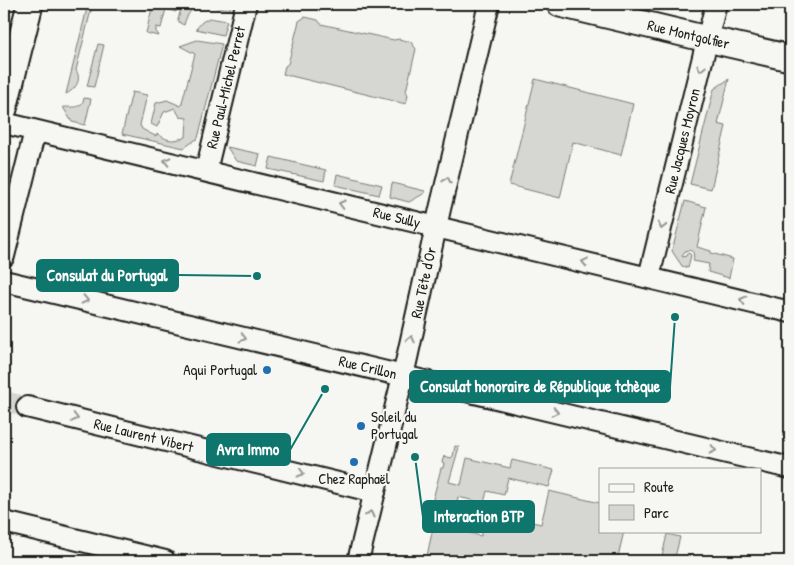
<svg xmlns="http://www.w3.org/2000/svg" width="794" height="565" font-family="'Patrick Hand',sans-serif">
<style>
.green{fill:#d6d6d2;stroke:#797977}
.lines{fill:none;stroke-linecap:round;stroke-linejoin:round}
.minor-tunnel{stroke:#d5d5d2;stroke-width:20;stroke-dasharray:20 10;stroke-linecap:butt}
.minor-casing{stroke:#1c1c1c;stroke-width:24}
.major-casing{stroke:#1c1c1c;stroke-width:29}
.minor{stroke:#f6f6f2;stroke-width:20}
.major{stroke:#f6f6f2;stroke-width:25}
.oneway{stroke:#949492}
.poi-dot{fill:#1f6fb2;stroke:#f6f6f2;stroke-width:2}
.labels{text-anchor:middle;stroke-width:4.5;stroke-linejoin:round;paint-order:stroke}
.street-label{font-size:15px;fill:#1c1c1c;stroke:#f6f6f2}
.poi-label{font-size:15px;fill:#1c1c1c;stroke:#f6f6f2;text-anchor:end}
.leader{fill:none;stroke:#0f766e;stroke-width:2}
.callout-dot{fill:#0f766e;stroke:#f6f6f2;stroke-width:2}
.callout{fill:#0f766e;stroke:#0f766e;stroke-width:2}
.callout-label{font-size:16px;text-anchor:middle;font-weight:bold;fill:#fff}
</style>
<rect width="100%" height="100%" fill="#f6f6f2"/>
<filter id="ink" filterUnits="userSpaceOnUse"><feTurbulence type="fractalNoise" baseFrequency=".02" numOctaves="2"/><feDisplacementMap in="SourceGraphic" scale="10" xChannelSelector="R" yChannelSelector="G"/><feConvolveMatrix kernelMatrix="1 2 1 2 8 2 1 2 1" color-interpolation-filters="sRGB"/></filter>
<g filter="url(#ink)">
<!-- green -->
<path class="green" d="M 88,4 L 94,4 L 92,6 L 76,70 C 82,80 76,89 66,94 Z
M 153,4 L 178,4 L 176,12 L 166,9 L 161,28 L 156,27 L 156,32 L 159,35 L 158,36 L 146,33 Z
M 182,4 L 231,4 L 230,10 C 208,5 190,0 184,25 L 180,23 L 178,20 Z
M 305,17 L 318,20 L 321,24 L 394,40 L 399,39 L 411,42 L 416,49 L 406,91 L 408,95 L 406,104 L 283,74 L 285,66 L 288,64 L 299,21 Z
M 209,18 L 227,21 L 223,35 L 196,29 L 202,22 Z
M 197,40 L 210,42 L 222,44 L 198,138 L 184,148 L 122,134 L 132,92 L 147,95 L 140,125 L 142,129 L 155,136 L 158,134 C 169,142 174,141 186,137 L 187,118 L 180,117 L 175,108 L 164,112 L 157,127 L 151,124 L 156,103 L 167,100 L 181,106 L 195,54 L 180,46 Z
M 98,44 L 104,45 L 94,87 L 87,86 Z
M 535,79 L 633,104 L 621,155 L 573,142 L 560,198 L 509,185 Z
M 729,79 L 718,124 L 726,126 L 711,189 L 690,184 L 714,89 Z
M 84,98 L 91,99 L 85,125 L 72,122 L 63,107 C 73,107 82,109 84,98 Z
M 227,147 L 260,154 L 257,166 L 236,161 Z
M 271,157 L 326,170 L 324,181 L 268,169 Z
M 337,174 L 382,185 L 379,195 L 335,185 Z
M 392,183 L 425,191 L 425,193 L 409,202 L 390,197 Z
M 685,201 L 706,207 L 697,247 L 711,251 L 711,253 L 733,259 L 729,278 L 708,272 L 709,264 L 693,261 C 695,254 693,248 685,251 L 682,256 L 683,257 L 686,256 L 686,255 L 689,253 L 691,255 L 688,268 L 682,266 L 672,251 Z
M 455,446 L 459,447 L 449,482 L 461,485 L 467,458 L 510,468 L 512,460 L 554,470 L 549,487 L 508,478 L 504,495 L 487,491 L 484,503 L 458,497 L 454,513 L 448,512 L 446,518 L 452,520 L 450,528 L 481,536 L 483,527 L 479,525 L 483,511 L 541,524 L 549,491 L 600,503 L 600,531 L 624,531 L 617,561 L 448,561 L 427,556 L 437,509 L 431,507 L 441,468 L 443,468 L 444,463 L 442,462 L 444,456 L 451,458 L 453,456 Z
M 667,534 L 680,537 L 674,561 L 661,561 Z"/>
<g class="lines">
<!-- minor-tunnel -->
<path class="minor-tunnel" d="M 4,401 L 27,407"/>
<defs>
<g id="minor">
<path id="s1" d="M 4,123 L 790,312"/>
<path id="s2" d="M 206,171 L 246,4"/>
<path d="M 4,256 L 35,131"/>
<path id="s3" d="M 649,277 L 716,4"/>
<path id="s4" d="M 4,281 L 790,468"/>
<path id="s5" d="M 27,407 L 375,492"/>
<path d="M 4,522 L 165,561"/>
<path id="s6" d="M 358,561 L 403,376 L 440,209 L 489,4"/>
</g>
<g id="major">
<path id="s7" d="M 560,4 L 707,39 L 790,58"/>
<path d="M 4,109 L 30,4"/>
</g>
</defs>
<!-- minor casing -->
<use href="#minor" class="minor-casing"/>
<!-- major casing -->
<use href="#major" class="major-casing"/>
<!-- minor -->
<use href="#minor" class="minor"/>
<!-- major -->
<use href="#major" class="major"/>
</g>
<!-- one-way arrows -->
<defs><path id="oneway-chevron" d="M-2-3.5L2.5 0L-2 3.5" fill="none" stroke-width="1.6" stroke-linecap="round" stroke-linejoin="round" transform="scale(1.25)"/></defs>
<g class="oneway">
<use href="#oneway-chevron" transform="translate(701 68) rotate(103)"/>
<use href="#oneway-chevron" transform="translate(167 161) rotate(-167)"/>
<use href="#oneway-chevron" transform="translate(447 180) rotate(-77)"/>
<use href="#oneway-chevron" transform="translate(342 204) rotate(-166)"/>
<use href="#oneway-chevron" transform="translate(662 226) rotate(104)"/>
<use href="#oneway-chevron" transform="translate(585 262) rotate(-167)"/>
<use href="#oneway-chevron" transform="translate(85 300) rotate(13)"/>
<use href="#oneway-chevron" transform="translate(743 300) rotate(-166)"/>
<use href="#oneway-chevron" transform="translate(243 338) rotate(14)"/>
<use href="#oneway-chevron" transform="translate(411 339) rotate(-77)"/>
<use href="#oneway-chevron" transform="translate(555 412) rotate(13)"/>
<use href="#oneway-chevron" transform="translate(75 418) rotate(14)"/>
<use href="#oneway-chevron" transform="translate(713 450) rotate(13)"/>
<use href="#oneway-chevron" transform="translate(301 473) rotate(14)"/>
<use href="#oneway-chevron" transform="translate(370 514) rotate(-76)"/>
</g>
</g>
<!-- markers -->
<g class="poi-dot">
<circle cx="267" cy="370" r="5"/>
<circle cx="361" cy="426" r="5"/>
<circle cx="354" cy="462" r="5"/>
</g>
<g class="labels">
<!-- street labels -->
<g class="street-label">
<text dy="5" stroke="none"><textPath href="#s7" startOffset="132">Rue Montgolfier</textPath></text>
<text dy="5" stroke="none"><textPath href="#s2" startOffset="86">Rue Paul-Michel Perret</textPath></text>
<text dy="5" stroke="none"><textPath href="#s3" startOffset="140">Rue Jacques Moyron</textPath></text>
<text dy="5" stroke="none"><textPath href="#s1" startOffset="404">Rue Sully</textPath></text>
<text dy="5" stroke="none"><textPath href="#s6" startOffset="286">Rue Tête d'Or</textPath></text>
<text dy="5" stroke="none"><textPath href="#s4" startOffset="374">Rue Crillon</textPath></text>
<text dy="5" stroke="none"><textPath href="#s5" startOffset="120">Rue Laurent Vibert</textPath></text>
</g>
<!-- poi labels -->
<g class="poi-label">
<text x="257" y="375">Aqui Portugal</text>
<text x="371" y="422" text-anchor="start">Soleil du<tspan x="371" dy="17">Portugal</tspan></text>
<text x="354" y="484" text-anchor="middle">Chez Raphaël</text>
</g>
</g>
<!-- callouts -->
<path class="leader" d="M257 276L178 275M675 317L670 387M325 389L290 450M415 457L423 517"/>
<g class="callout-dot">
<circle cx="257" cy="276" r="5"/>
<circle cx="675" cy="317" r="5"/>
<circle cx="325" cy="389" r="5"/>
<circle cx="415" cy="457" r="5"/>
</g>
<g class="callout">
<rect x="37" y="260" width="141" height="31" rx="5"/>
<rect x="410" y="371" width="260" height="31" rx="5"/>
<rect x="207" y="434" width="83" height="31" rx="5"/>
<rect x="423" y="501" width="111" height="31" rx="5"/>
</g>
<g class="callout-label">
<text x="107" y="281">Consulat du Portugal</text>
<text x="540" y="392">Consulat honoraire de République tchèque</text>
<text x="248" y="455">Avra Immo</text>
<text x="479" y="522">Interaction BTP</text>
</g>
<!-- margin -->
<rect width="794" height="565" fill="none" stroke="#f6f6f2" stroke-width="20"/>
<rect x="10" y="10" width="774" height="545" fill="none" stroke="#1c1c1c" stroke-width="2" filter="url(#ink)"/>
<!-- legend -->
<rect x="599" y="468" width="162" height="65" fill="#f6f6f2" stroke="#9f9f9c"/>
<rect x="609" y="484" width="25" height="8" fill="#f6f6f2" stroke="#9f9f9c"/>
<text x="644" y="492" font-size="15" fill="#1c1c1c">Route</text>
<rect x="609" y="505" width="25" height="15" fill="#d6d6d2" stroke="#9f9f9c"/>
<text x="644" y="518" font-size="15" fill="#1c1c1c">Parc</text>
</svg>
